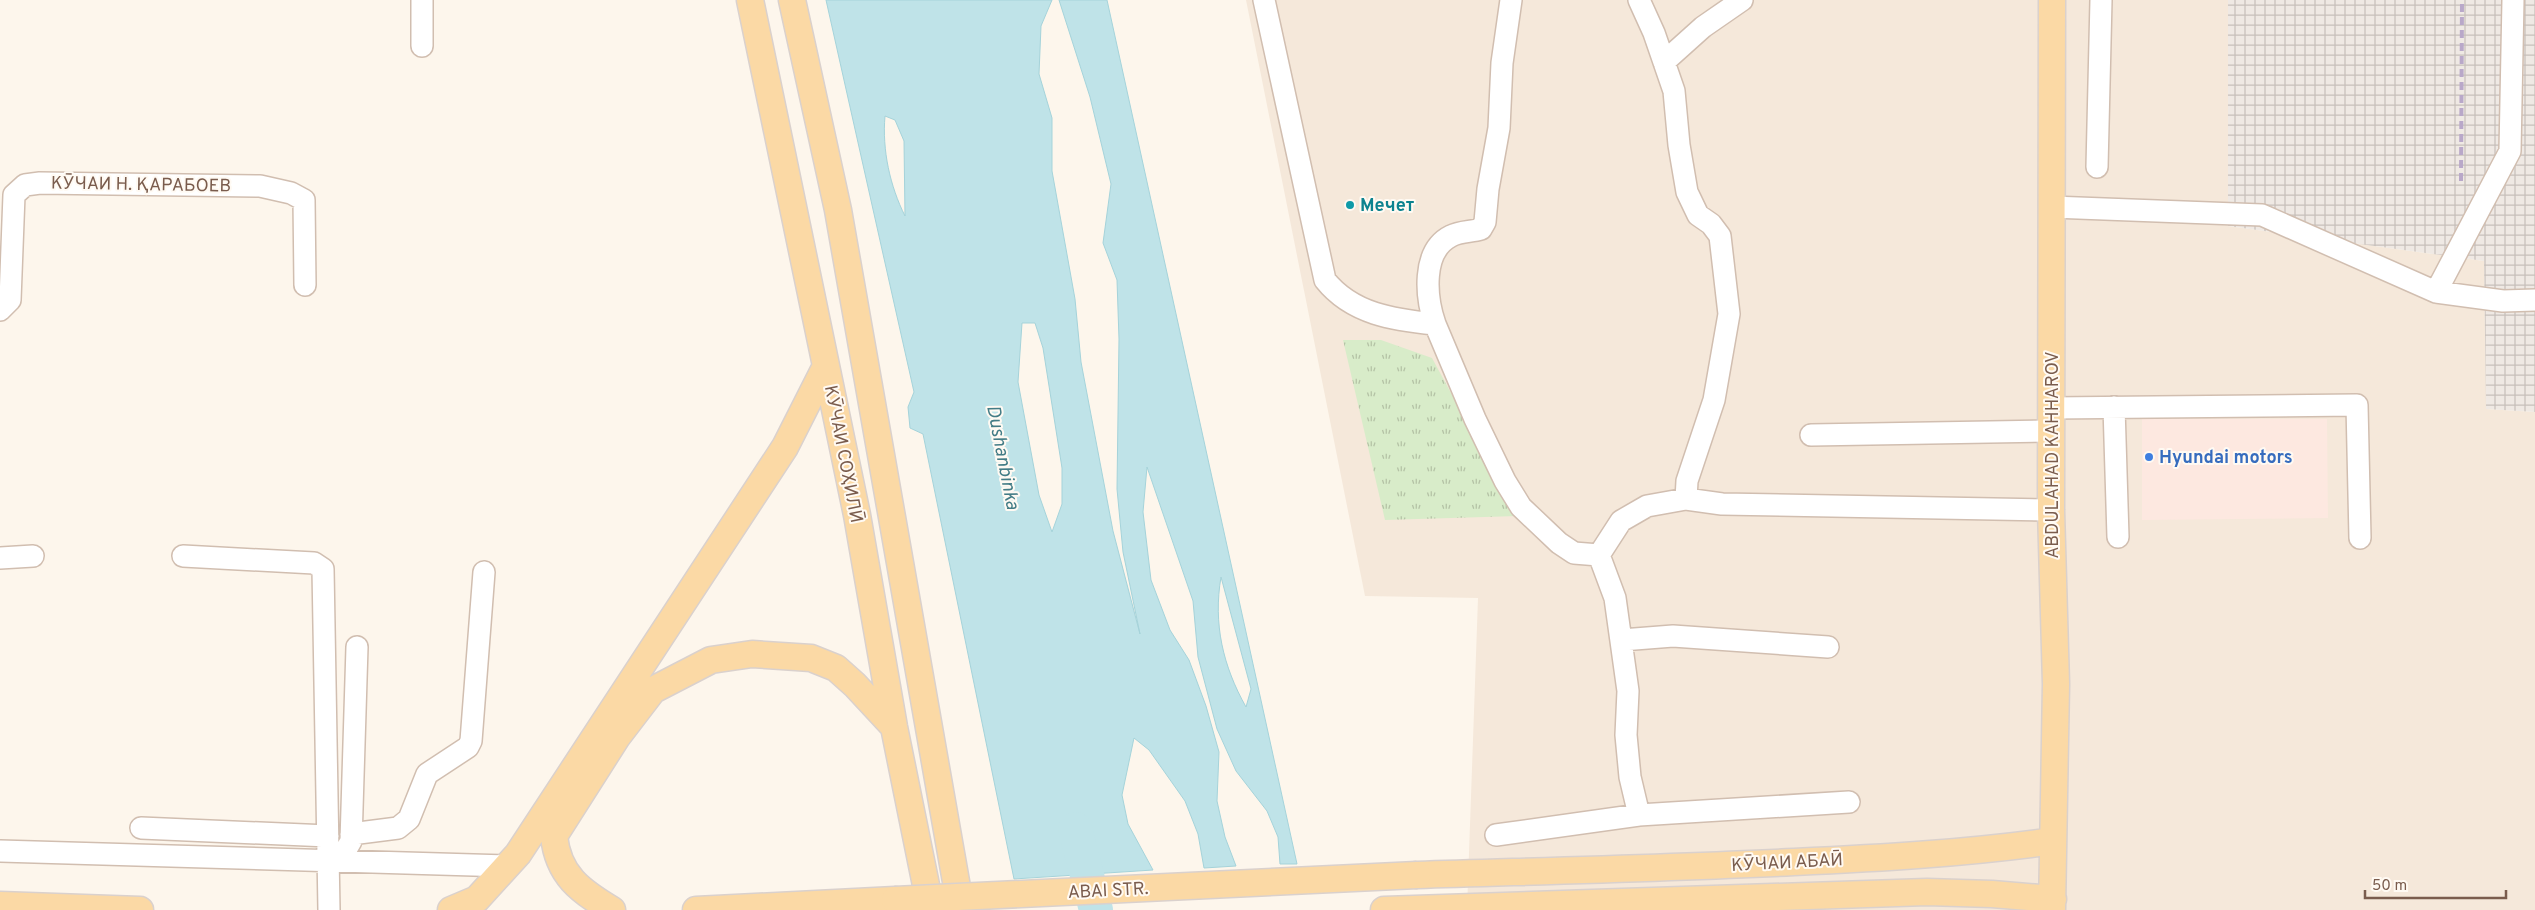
<svg xmlns="http://www.w3.org/2000/svg" width="2535" height="910" font-family="Overpass,sans-serif">
<style>
.residential{fill:#f5e8da}
.commercial{fill:#fde8e0}
.industrial{fill:url(#industrial-grid)}
.park{fill:url(#park-tufts)}
.water{fill:#bfe3e8;stroke:#a5d3da;fill-rule:evenodd}
.lines{fill:none;stroke-linecap:round;stroke-linejoin:round}
.river{stroke:#bfe3e8;stroke-width:34}
.minor-casing{stroke:#d1beb0;stroke-width:24}
.major-casing{stroke:#dad1cd;stroke-width:29}
.minor{stroke:#fff;stroke-width:21}
.major{stroke:#fbd9a5;stroke-width:26}
.rail{stroke:#b9a8c9;stroke-width:4;stroke-dasharray:8 5;stroke-linecap:butt}
.major-bridge-casing{stroke:#dad1cd;stroke-width:29;stroke-linecap:butt}
.major-bridge{stroke:#fbd9a5;stroke-width:26}
.culture-dot{fill:#0f9aa8;stroke:#fffaf3;stroke-width:2}
.shop-dot{fill:#3f7fe0;stroke:#fffaf3;stroke-width:2}
.labels{text-anchor:middle;stroke-width:4;stroke-linejoin:round;paint-order:stroke}
.street-label{font-size:18px;fill:#7a5c4d;stroke:#fffaf3}
.culture-label{font-size:18px;font-weight:bold;fill:#0d838f;stroke:#fffaf3;text-anchor:start}
.shop-label{font-size:18px;font-weight:bold;fill:#366cbe;stroke:#fffaf3;text-anchor:start}
.water-label{font-size:19px;font-style:italic;fill:#437c86;stroke:#fffaf3}
</style>
<defs>
<pattern id="industrial-grid" width="8" height="8" patternUnits="userSpaceOnUse" patternTransform="scale(1.25)"><rect width="8" height="8" fill="#efe9e4"/><path d="M0 4h8M4 0v8" fill="none" stroke="#c7c0bb"/></pattern>
<pattern id="park-tufts" width="24" height="20" patternUnits="userSpaceOnUse" patternTransform="scale(1.25)"><rect width="24" height="20" fill="#d8ecc9"/><path d="M3 7l-1-3M5 7V3M7 7l1-3M15 17l-1-3M17 17v-4M19 17l1-3" fill="none" stroke="#b4c2a5"/></pattern>
</defs>
<rect width="100%" height="100%" fill="#fdf6ec"/>
<!-- residential -->
<path class="residential" d="M 1246,0 L 2228,0 L 2228,226 L 2484,261 L 2486,409 L 2535,412 L 2535,910 L 1467,910 L 1478,598 L 1365,596 Z"/>
<!-- commercial -->
<path class="commercial" d="M 2142,419 L 2327,419 L 2328,518 L 2142,520 Z"/>
<!-- industrial -->
<path class="industrial" d="M 2228,0 L 2535,0 L 2535,412 L 2486,409 L 2484,261 L 2228,226 Z"/>
<!-- park -->
<path class="park" d="M 1343,340 L 1381,340 L 1432,358 L 1518,516 L 1385,520 Z"/>
<!-- water -->
<path class="water" d="M 826,0 L 1052,0 L 1041,26 L 1039,74 L 1052,118 L 1052,171 L 1075,299 L 1081,362 L 1113,531 L 1140,634 L 1123,552 L 1117,489 L 1119,339 L 1117,280 L 1103,243 L 1111,184 L 1090,97 L 1059,0 L 1107,0 L 1297,864 L 1280,864 L 1278,837 L 1267,811 L 1236,771 L 1217,729 L 1198,657 L 1193,601 L 1147,467 L 1143,512 L 1151,580 L 1170,630 L 1189,660 L 1206,706 L 1219,752 L 1217,801 L 1225,837 L 1236,866 L 1204,868 L 1198,834 L 1185,801 L 1149,750 L 1134,738 L 1122,795 L 1128,824 L 1153,870 L 1014,879 L 923,434 L 910,428 L 908,407 L 914,392 ZM 885,116 L 895,120 L 904,141 L 905,216 C 890,186 882,150 885,116 ZM 1022,323 L 1035,323 L 1043,348 L 1062,468 L 1062,504 L 1052,532 L 1039,495 L 1018,382 ZM 1221,577 L 1251,689 L 1246,707 C 1223,666 1213,624 1221,577 Z"/>
<g class="lines">
<!-- river -->
<path class="river" d="M 1075,829 L 1096,910"/>
<defs>
<path id="minor" d="M 1264,0 L 1325,280 C 1352,314 1394,320 1435,324 L 1475,419 L 1505,481 L 1521,507 L 1559,543 L 1574,553 L 1599,555 L 1621,521 L 1647,506 L 1686,499 L 1722,504 L 2051,510
M 1639,0 L 1654,33 L 1674,91 L 1679,145 L 1687,192 L 1698,215 L 1711,224 L 1720,236 L 1729,314 L 1714,400 L 1687,481 L 1686,499
M 422,46 L 422,0
M 1664,62 L 1703,27 L 1742,0
M 2097,167 L 2101,0
M 2052,207 L 2262,215 L 2436,292 L 2503,301 L 2535,300
M 2436,292 L 2510,151 L 2513,0
M 0,310 L 10,300 L 14,195 L 25,185 L 40,183 L 260,186 L 291,193 L 304,200 L 305,285
M 1435,324 C 1426,298 1421,251 1451,236 C 1460,231 1471,232 1481,229 L 1485,222 L 1488,189 L 1499,128 L 1502,63 L 1511,0
M 2114,407 L 2118,537
M 2051,408 L 2357,405 L 2360,538
M 1811,435 L 2051,431
M 1599,555 L 1615,598 L 1628,691 L 1626,735 L 1630,777 L 1639,815
M 183,556 L 314,563 L 323,569 L 329,910
M 0,558 L 33,556
M 1622,640 L 1673,636 L 1828,647
M 141,828 L 328,836
M 351,834 L 398,828 L 409,819 L 427,774 L 468,747 L 471,741 L 484,572
M 1496,835 L 1639,815 L 1849,802
M 347,848 L 351,841 L 357,647
M 0,851 L 507,866"/>
<path id="major" d="M 750,0 L 857,515 L 894,727 L 931,910
M 792,0 L 838,210 L 961,910
M 2052,0 L 2051,510 L 2056,684 L 2052,910
M 1417,875 C 1542,871 1668,868 1794,862 C 1881,858 1967,853 2053,841
M 0,905 L 140,910
M 451,910 L 477,899 L 518,854 L 785,447 L 826,366
M 612,910 C 580,891 558,875 554,836 L 617,737 L 653,690 L 711,660 L 752,654 L 811,658 L 836,668 L 855,685 L 894,727
M 696,910 L 895,900
M 1384,910 L 1927,892 L 1992,894 L 2053,899"/>
</defs>
<!-- minor casing -->
<use href="#minor" class="minor-casing"/>
<!-- major casing -->
<use href="#major" class="major-casing"/>
<!-- minor -->
<use href="#minor" class="minor"/>
<!-- major -->
<use href="#major" class="major"/>
<!-- rail -->
<path class="rail" d="M 2461,181 L 2462,0"/>
<defs>
<path id="major-bridge" d="M 895,900 L 1417,875"/>
</defs>
<!-- major-bridge casing -->
<use href="#major-bridge" class="major-bridge-casing"/>
<!-- major-bridge -->
<use href="#major-bridge" class="major-bridge"/>
</g>
<!-- markers -->
<circle class="culture-dot" cx="1350" cy="205" r="5"/>
<circle class="shop-dot" cx="2149" cy="457" r="5"/>
<g class="labels">
<!-- street labels -->
<g class="street-label">
<text transform="translate(141 184) rotate(1)" y="6">КӮЧАИ Н. ҚАРАБОЕВ</text>
<text transform="translate(844 454) rotate(79)" y="6">КӮЧАИ СОҲИЛӢ</text>
<text transform="translate(2052 455) rotate(-90)" y="6">ABDULAHAD KAHHAROV</text>
<text transform="translate(1787 862) rotate(-3)" y="6">КӮЧАИ АБАӢ</text>
<text transform="translate(1108 890) rotate(-3)" y="6">ABAI STR.</text>
</g>
<!-- culture labels -->
<g class="culture-label">
<text x="1360" y="211">Мечет</text>
</g>
<!-- shop labels -->
<g class="shop-label">
<text x="2159" y="463">Hyundai motors</text>
</g>
<!-- water labels -->
<g class="water-label">
<text transform="translate(1004 457) rotate(79)" y="7">Dushanbinka</text>
</g>
</g>
<!-- scale -->
<path d="M2365 890v8h141v-8" fill="none" stroke="#7a5c4d" stroke-width="2.5"/>
<text x="2372" y="890" font-size="15" fill="#7a5c4d" stroke="#fffaf3" stroke-width="4" paint-order="stroke">50 m</text>
</svg>
